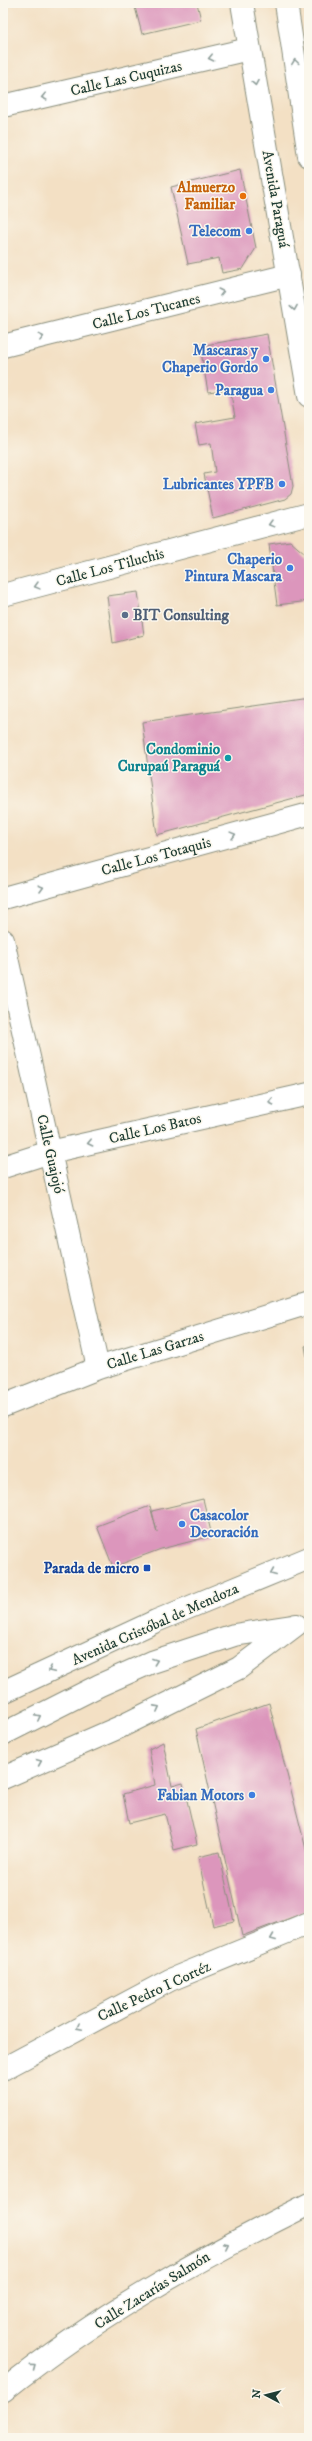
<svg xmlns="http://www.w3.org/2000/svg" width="312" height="2441" font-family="'IM FELL DW Pica',serif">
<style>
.building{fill:#dc96bc}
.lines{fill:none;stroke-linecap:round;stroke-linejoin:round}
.street-casing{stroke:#898e7c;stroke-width:24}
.secondary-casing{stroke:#898e7c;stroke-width:24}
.primary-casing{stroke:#898e7c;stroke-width:24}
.street{stroke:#fff;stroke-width:22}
.secondary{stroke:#fff;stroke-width:22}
.primary{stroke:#fff;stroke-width:22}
.oneway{stroke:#8f9e9a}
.food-dot{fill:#e8710a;stroke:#fbf7ec;stroke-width:1.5}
.shop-dot{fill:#3f7fe0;stroke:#fbf7ec;stroke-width:1.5}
.service-dot{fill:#5c6f8a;stroke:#fbf7ec;stroke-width:1.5}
.culture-dot{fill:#0f9aa8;stroke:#fbf7ec;stroke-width:1.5}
.transit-dot{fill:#1a4fb4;stroke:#fbf7ec;stroke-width:1.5}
.labels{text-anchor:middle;stroke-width:3;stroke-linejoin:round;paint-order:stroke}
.street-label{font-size:15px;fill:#1f3d34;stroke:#fbf7ec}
.food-label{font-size:15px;font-weight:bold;fill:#c56008;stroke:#fbf7ec;text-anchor:end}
.shop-label{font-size:15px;font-weight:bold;fill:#366cbe;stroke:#fbf7ec;text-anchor:end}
.service-label{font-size:15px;font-weight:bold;fill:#4e5e75;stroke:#fbf7ec;text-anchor:start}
.culture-label{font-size:15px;font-weight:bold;fill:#0d838f;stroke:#fbf7ec;text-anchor:end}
.transit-label{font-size:15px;font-weight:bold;fill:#164399;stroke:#fbf7ec;text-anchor:end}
</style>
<rect width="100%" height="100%" fill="#fbf7ec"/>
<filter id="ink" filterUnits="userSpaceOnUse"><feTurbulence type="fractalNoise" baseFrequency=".025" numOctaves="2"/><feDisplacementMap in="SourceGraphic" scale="8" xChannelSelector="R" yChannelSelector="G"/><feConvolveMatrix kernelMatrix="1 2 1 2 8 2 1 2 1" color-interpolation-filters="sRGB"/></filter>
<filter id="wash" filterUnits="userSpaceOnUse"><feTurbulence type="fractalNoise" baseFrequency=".012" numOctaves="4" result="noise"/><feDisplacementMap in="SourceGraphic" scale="16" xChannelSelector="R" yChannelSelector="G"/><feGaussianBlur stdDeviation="0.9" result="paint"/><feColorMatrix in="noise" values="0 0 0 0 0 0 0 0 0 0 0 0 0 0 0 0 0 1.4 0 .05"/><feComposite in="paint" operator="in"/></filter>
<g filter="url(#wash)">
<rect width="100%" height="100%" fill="#f3e0c4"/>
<g id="blocks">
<!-- building -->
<path class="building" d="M 134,3 L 197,3 L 201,20 L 142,34 Z
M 240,170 L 256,248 L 243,269 L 222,273 L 219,258 L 188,264 L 171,187 Z
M 267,334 L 293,486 L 291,494 L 285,499 L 213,518 L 204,474 L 215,472 L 211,443 L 199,445 L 195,424 L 235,417 L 230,389 L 208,392 L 200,346 Z
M 290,541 L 305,554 L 309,601 L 277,605 L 269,544 Z
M 138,592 L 144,635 L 113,643 L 107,596 Z
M 309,698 L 309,794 L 157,835 L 142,722 Z
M 309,1345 L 309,1363 L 308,1363 L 305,1346 Z
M 203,1499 L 212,1536 L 161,1549 L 113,1567 L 97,1526 L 150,1506 L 157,1532 L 152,1511 Z
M 269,1703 L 309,1861 L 309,1911 L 242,1936 L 196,1729 Z
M 163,1742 L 172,1786 L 183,1783 L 197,1844 L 174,1850 L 165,1814 L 129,1823 L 123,1794 L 155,1785 L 149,1749 Z
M 219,1852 L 234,1921 L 213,1926 L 198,1857 Z"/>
</g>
</g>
<g filter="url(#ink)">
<use href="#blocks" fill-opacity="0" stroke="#898e7c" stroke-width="1"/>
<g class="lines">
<defs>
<path id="street" d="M 3,106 L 249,49
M 3,346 L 289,275
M 3,595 L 309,514
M 3,898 L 309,814
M 3,940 L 98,1368
M 3,1167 L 50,1152 L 309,1094
M 3,1406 L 98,1368 L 309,1303
M 3,2069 L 170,1980 L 309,1923
M 3,2391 C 96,2316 202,2257 309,2204"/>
<path id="secondary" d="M 242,3 L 309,396
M 286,3 L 309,156"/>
<path id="primary" d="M 3,1692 L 156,1621 L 309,1558
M 3,1734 L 100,1685 L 152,1662 L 234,1635 L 292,1626
M 3,1778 L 120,1727 L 239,1668 L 296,1625"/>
</defs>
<!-- street casing -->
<use href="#street" class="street-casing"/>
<!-- secondary casing -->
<use href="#secondary" class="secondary-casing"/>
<!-- primary casing -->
<use href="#primary" class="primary-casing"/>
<!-- street -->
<use href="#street" class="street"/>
<!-- secondary -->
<use href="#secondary" class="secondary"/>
<!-- primary -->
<use href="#primary" class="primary"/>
</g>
<!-- one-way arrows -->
<defs><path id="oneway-chevron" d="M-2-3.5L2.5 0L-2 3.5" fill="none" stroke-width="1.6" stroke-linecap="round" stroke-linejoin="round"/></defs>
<g class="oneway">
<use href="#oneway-chevron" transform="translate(211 58) rotate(167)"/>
<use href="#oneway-chevron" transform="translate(295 62) rotate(-98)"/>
<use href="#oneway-chevron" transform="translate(255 83) rotate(80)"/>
<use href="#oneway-chevron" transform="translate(44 97) rotate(167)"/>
<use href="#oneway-chevron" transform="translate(221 292) rotate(-14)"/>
<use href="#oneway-chevron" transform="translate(294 308) rotate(81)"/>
<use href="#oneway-chevron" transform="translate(41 337) rotate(-14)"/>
<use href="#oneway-chevron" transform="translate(271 524) rotate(165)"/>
<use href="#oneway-chevron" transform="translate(37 586) rotate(165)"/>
<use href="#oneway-chevron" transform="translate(233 835) rotate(-15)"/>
<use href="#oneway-chevron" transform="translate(41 888) rotate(-15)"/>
<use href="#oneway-chevron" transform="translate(271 1102) rotate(167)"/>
<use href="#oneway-chevron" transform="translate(90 1143) rotate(167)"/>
<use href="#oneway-chevron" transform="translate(273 1573) rotate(157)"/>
<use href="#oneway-chevron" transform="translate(155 1661) rotate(-20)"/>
<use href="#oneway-chevron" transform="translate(51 1670) rotate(155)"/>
<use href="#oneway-chevron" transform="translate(157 1708) rotate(-28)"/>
<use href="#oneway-chevron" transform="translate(38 1717) rotate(-27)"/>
<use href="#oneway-chevron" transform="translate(39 1762) rotate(-23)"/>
<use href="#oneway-chevron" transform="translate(273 1938) rotate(158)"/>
<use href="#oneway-chevron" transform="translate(79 2027) rotate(153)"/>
<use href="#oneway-chevron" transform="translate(226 2245) rotate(-27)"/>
<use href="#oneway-chevron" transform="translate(33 2367) rotate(-37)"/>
</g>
</g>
<!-- markers -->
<circle class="food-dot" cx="243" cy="196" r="4"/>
<g class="shop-dot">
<circle cx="249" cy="231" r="4"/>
<circle cx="266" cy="359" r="4"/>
<circle cx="271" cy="390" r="4"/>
<circle cx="282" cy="484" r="4"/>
<circle cx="290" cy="568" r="4"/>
<circle cx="182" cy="1524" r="4"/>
<circle cx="252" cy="1795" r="4"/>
</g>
<circle class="service-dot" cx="125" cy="615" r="4"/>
<circle class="culture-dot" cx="228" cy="758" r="4"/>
<rect class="transit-dot" x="143" y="1564" width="8" height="8" rx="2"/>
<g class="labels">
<!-- street labels -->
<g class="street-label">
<text transform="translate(126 78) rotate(-13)" y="5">Calle Las Cuquizas</text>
<text transform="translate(276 199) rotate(80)" y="5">Avenida Paraguá</text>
<text transform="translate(146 311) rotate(-14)" y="5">Calle Los Tucanes</text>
<text transform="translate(110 567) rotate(-15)" y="5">Calle Los Tiluchis</text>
<text transform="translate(156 856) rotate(-15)" y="5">Calle Los Totaquis</text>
<text transform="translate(155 1128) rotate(-13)" y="5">Calle Los Batos</text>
<text transform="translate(51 1154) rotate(77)" y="5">Calle Guajojó</text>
<text transform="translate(155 1350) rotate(-17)" y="5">Calle Las Garzas</text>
<text transform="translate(155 1624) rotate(-24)" y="5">Avenida Cristóbal de Mendoza</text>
<text transform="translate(154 1991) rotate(-25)" y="5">Calle Pedro I Cortéz</text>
<text transform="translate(152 2290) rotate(-32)" y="5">Calle Zacarías Salmón</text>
</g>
<!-- food labels -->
<g class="food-label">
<text x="235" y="192">Almuerzo<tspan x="235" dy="17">Familiar</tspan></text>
</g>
<!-- shop labels -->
<g class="shop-label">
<text x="241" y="236">Telecom</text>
<text x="258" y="355">Mascaras y<tspan x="258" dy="17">Chaperio Gordo</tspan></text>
<text x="263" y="395">Paragua</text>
<text x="274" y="489">Lubricantes YPFB</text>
<text x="282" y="564">Chaperio<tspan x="282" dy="17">Pintura Mascara</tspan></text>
<text x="190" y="1520" text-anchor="start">Casacolor<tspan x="190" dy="17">Decoración</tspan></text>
<text x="244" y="1800">Fabian Motors</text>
</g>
<!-- service labels -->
<g class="service-label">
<text x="133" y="620">BIT Consulting</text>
</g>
<!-- culture labels -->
<g class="culture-label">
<text x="220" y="754">Condominio<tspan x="220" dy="17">Curupaú Paraguá</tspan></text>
</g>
<!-- transit labels -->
<g class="transit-label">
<text x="139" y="1573">Parada de micro</text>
</g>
</g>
<!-- margin -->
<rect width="312" height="2441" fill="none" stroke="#fbf7ec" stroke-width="16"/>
<!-- north arrow -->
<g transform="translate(266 2395) rotate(277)" stroke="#fbf7ec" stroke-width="3" paint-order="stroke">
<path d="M0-3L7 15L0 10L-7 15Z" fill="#1f3d34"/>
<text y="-6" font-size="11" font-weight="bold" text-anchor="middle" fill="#1f3d34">N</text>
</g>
</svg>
